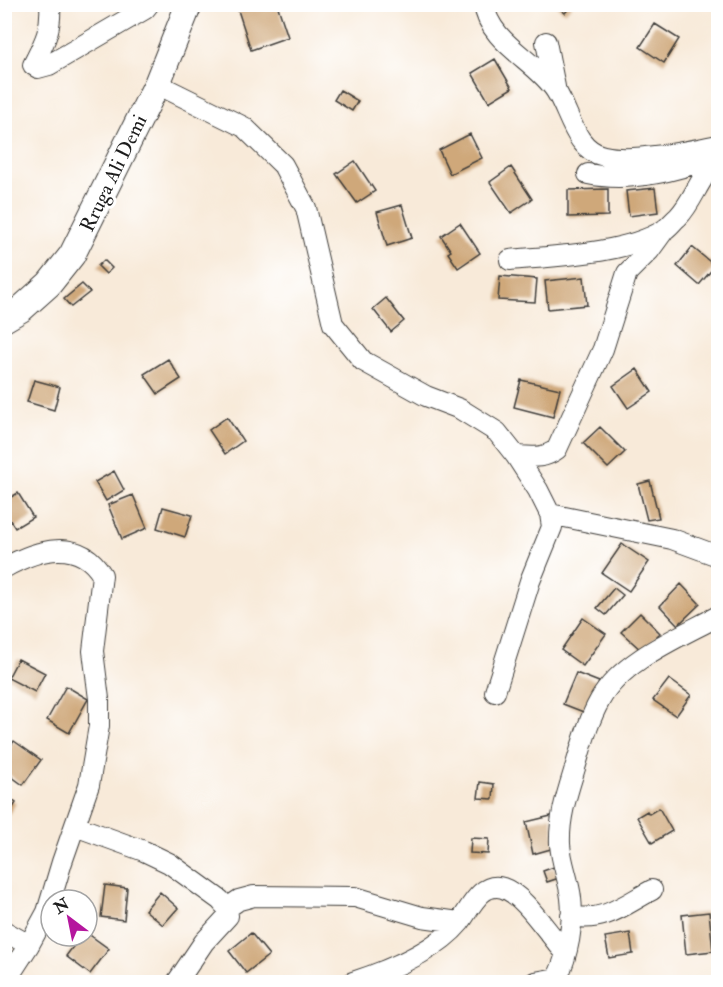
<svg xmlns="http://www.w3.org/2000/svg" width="723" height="987" font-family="'IM FELL Double Pica',serif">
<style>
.building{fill:#cfa87a}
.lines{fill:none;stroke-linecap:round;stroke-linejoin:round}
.minor-casing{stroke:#3d3b38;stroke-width:22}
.major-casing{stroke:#3d3b38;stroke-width:28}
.minor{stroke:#fff;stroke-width:20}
.major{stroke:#fff;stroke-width:26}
.labels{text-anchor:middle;stroke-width:6;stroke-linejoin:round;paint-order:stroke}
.street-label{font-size:20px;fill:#1c1c1c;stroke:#fff}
</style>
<rect width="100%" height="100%" fill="#fff"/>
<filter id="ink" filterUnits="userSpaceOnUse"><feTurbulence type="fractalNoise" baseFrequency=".0167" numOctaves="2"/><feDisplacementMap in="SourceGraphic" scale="12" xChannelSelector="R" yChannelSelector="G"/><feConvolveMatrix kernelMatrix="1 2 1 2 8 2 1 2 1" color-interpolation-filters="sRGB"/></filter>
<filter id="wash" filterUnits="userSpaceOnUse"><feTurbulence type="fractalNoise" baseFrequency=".008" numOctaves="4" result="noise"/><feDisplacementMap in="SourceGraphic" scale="24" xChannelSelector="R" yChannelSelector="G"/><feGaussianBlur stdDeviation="1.35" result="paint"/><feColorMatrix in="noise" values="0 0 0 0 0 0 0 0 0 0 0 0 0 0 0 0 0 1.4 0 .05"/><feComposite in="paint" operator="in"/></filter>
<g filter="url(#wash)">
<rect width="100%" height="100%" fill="#f8ead9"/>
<g id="blocks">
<!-- building -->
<path class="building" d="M 236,4 L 277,4 L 288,37 L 251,50 Z
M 554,4 L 573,4 L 565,13 Z
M 655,24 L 679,39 L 664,63 L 640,47 Z
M 495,59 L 512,88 L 489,102 L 472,73 Z
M 340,90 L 358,101 L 352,111 L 334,100 Z
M 470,134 L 482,158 L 450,174 L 439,150 Z
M 355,161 L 375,191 L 357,203 L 336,174 Z
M 511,167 L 532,199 L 511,213 L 490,182 Z
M 655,188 L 658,212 L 629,216 L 626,191 Z
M 608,189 L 608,216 L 568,217 L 568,190 Z
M 402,205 L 412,238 L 387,246 L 377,212 Z
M 460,223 L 480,253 L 458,268 L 448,253 L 451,251 L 441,236 Z
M 692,247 L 715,266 L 699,285 L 677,266 Z
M 104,260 L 112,268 L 106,274 L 98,266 Z
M 500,276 L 537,279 L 535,302 L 498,300 Z
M 584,277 L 587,305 L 548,309 L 545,281 Z
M 82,284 L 90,292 L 71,307 L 64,299 Z
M 386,298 L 404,321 L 391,332 L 373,309 Z
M 168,359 L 181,379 L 158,394 L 144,374 Z
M 637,369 L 652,392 L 628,408 L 613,386 Z
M 34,380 L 60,387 L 54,410 L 27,402 Z
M 521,380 L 560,389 L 553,417 L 514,407 Z
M 227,417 L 243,441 L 225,454 L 209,430 Z
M 600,427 L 625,452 L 608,468 L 583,443 Z
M 114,471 L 124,490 L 106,501 L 95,482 Z
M 650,481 L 659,518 L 647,520 L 638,484 Z
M 18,493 L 33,517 L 15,528 L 4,511 L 4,501 Z
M 133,495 L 147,528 L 122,539 L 108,505 Z
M 163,507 L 192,515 L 185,537 L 157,528 Z
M 622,544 L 649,562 L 629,591 L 602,573 Z
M 681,584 L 700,604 L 678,625 L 660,606 Z
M 614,588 L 623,595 L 606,615 L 597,608 Z
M 640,613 L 660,633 L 642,651 L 621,632 Z
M 583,618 L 606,634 L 583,666 L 561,650 Z
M 18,659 L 45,673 L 35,692 L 8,678 Z
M 576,673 L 599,682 L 586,713 L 563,704 Z
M 669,679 L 691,695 L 676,716 L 653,700 Z
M 66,686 L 88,699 L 69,733 L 47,720 Z
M 14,741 L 41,760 L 23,785 L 4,771 L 4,755 Z
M 480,782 L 494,784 L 493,799 L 478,798 Z
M 5,795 L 16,803 L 5,820 Z
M 659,808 L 672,831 L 652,843 L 637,817 L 647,811 L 649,814 Z
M 551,816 L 558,847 L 533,854 L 526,822 Z
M 471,838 L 489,839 L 488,854 L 470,853 Z
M 554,867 L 559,878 L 547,882 L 543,871 Z
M 105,885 L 127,888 L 124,920 L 101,917 Z
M 160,892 L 178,908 L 163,925 L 145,910 Z
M 709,912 L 713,951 L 686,954 L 682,915 Z
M 87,933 L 109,949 L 90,974 L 66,956 L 81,936 L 87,936 Z
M 251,933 L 269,955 L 246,973 L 229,951 Z
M 630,933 L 633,954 L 609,958 L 605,937 Z"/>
</g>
</g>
<g filter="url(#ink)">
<use href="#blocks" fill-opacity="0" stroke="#3d3b38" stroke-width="1.5"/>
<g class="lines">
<defs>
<path id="minor" d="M 50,4 C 52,30 44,43 33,65 L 38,68 L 49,65 L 145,9 L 149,4
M 484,4 C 488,42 537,61 556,91 C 570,113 575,150 604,156 C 632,163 689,151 718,145
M 546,42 L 555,87
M 157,84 L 244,127 L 283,165 L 306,208 L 333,324 L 363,361 L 426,396 L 460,409 L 497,432 L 516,456 L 538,490 L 550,514 L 552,527 L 530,581 L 495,692
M 588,174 C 632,183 677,170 718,156
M 510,260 C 554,256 626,254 664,230 C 669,227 673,221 678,217 C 694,201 700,174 718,161
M 516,456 C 532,457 544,459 557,449 L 603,349 L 627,273 L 649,251 L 665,229
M 550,514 L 672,539 L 718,556
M 4,568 C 36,550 79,536 102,575 L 93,651 L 99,699 L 99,726 L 89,785 L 62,862 L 47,912 L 29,945 L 5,982
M 75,826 L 144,851 L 169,863 L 220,900 L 227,908 L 228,916 L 204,942 L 177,982
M 227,908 L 239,900 L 254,896 L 355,897 L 422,917 L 459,922
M 571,916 C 604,923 624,905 652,890
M 4,931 L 29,945
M 353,982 C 387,971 436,951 460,922 C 470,909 481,881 503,888 C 525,895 549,936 566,953
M 535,982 L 557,978
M 557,982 L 557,978 C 568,955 574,924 571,898 C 569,880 561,862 560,844 C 559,817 567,794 575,768 C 582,745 588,721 600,700 C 622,660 680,637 718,616"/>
<path id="major" d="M 4,319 L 21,309 L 49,284 L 72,255 L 157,84 L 189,4"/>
</defs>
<!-- minor casing -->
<use href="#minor" class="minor-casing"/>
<!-- major casing -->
<use href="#major" class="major-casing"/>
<!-- minor -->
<use href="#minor" class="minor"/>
<!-- major -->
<use href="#major" class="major"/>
</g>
</g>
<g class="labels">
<!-- street labels -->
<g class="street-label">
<text transform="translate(113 173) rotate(-64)" y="7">Rruga Ali Demi</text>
</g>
</g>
<!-- margin -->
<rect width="723" height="987" fill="none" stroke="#fff" stroke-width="24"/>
<!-- north arrow -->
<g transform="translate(69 918) rotate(328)"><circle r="28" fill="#ffffff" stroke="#a4a4a4" stroke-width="1.5"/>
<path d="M0-4.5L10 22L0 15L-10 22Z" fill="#b5179e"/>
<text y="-9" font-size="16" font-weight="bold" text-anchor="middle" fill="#1c1c1c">N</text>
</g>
</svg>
